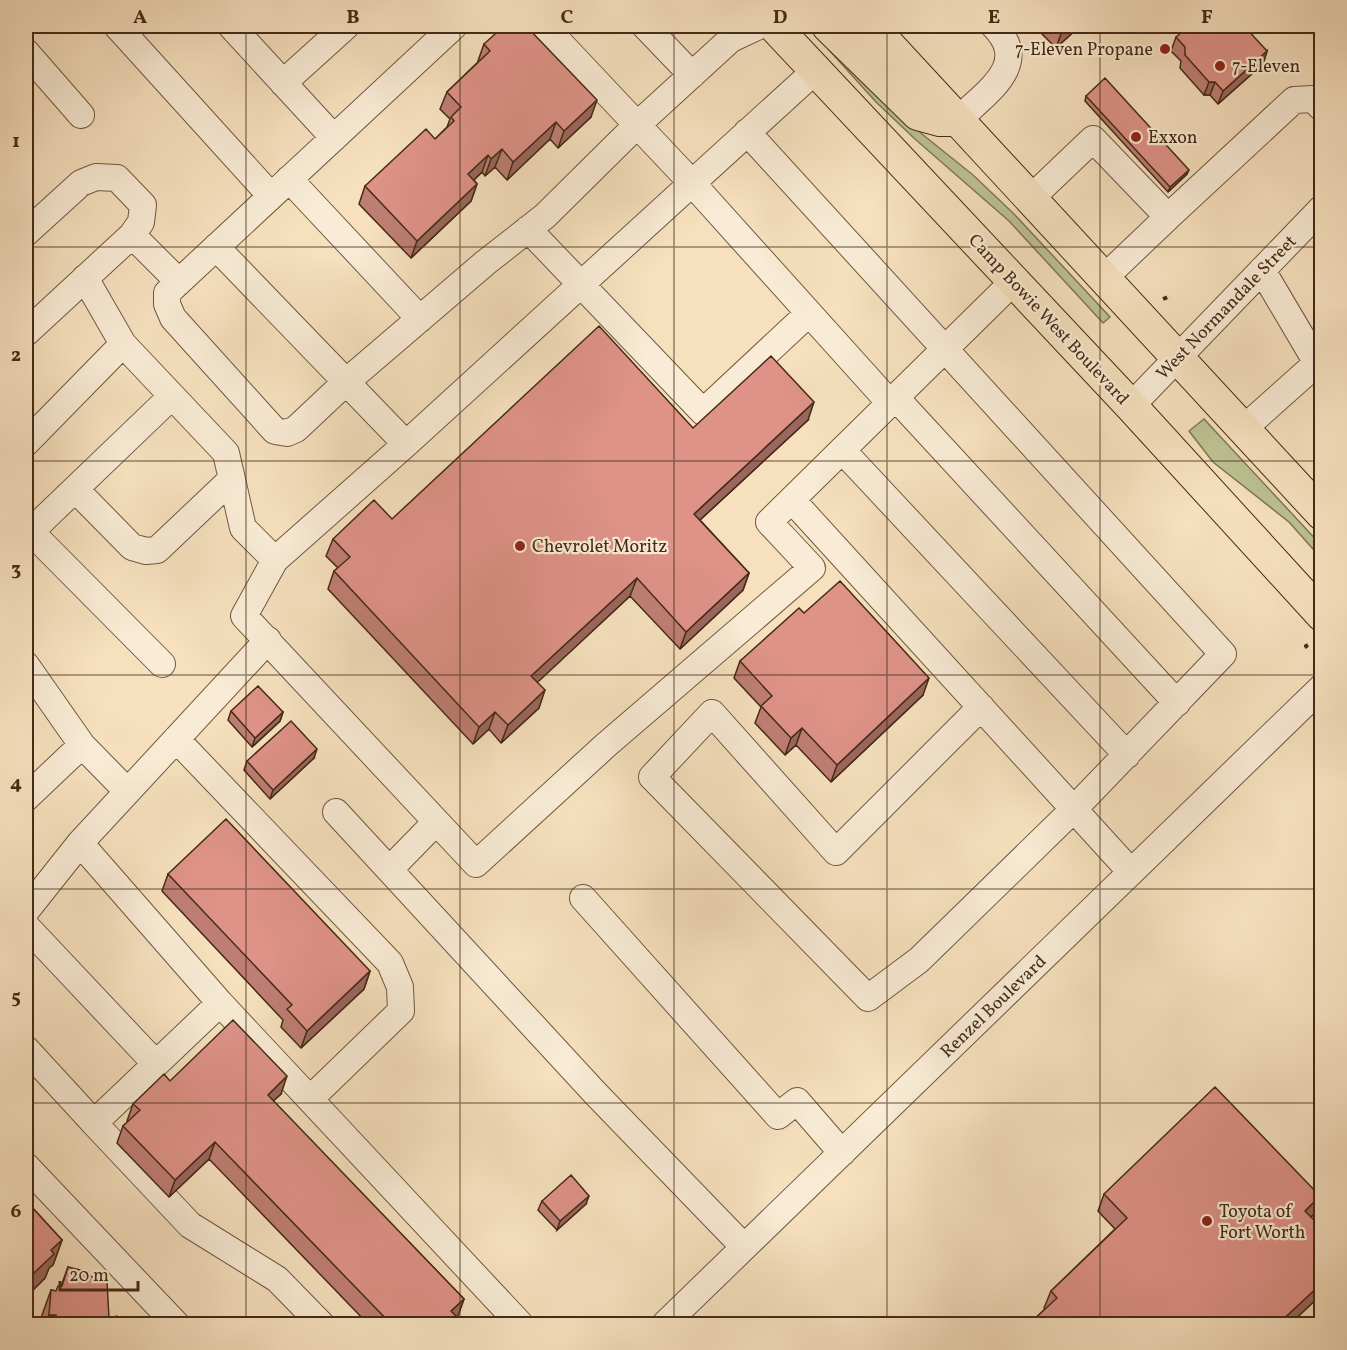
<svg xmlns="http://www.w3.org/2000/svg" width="1347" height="1350" font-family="Vollkorn,serif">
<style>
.green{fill:#bcc291;stroke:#807652;stroke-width:1.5}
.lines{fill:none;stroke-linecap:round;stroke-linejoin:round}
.minor-casing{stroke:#70583e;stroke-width:28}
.major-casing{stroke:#442b14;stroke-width:34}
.path{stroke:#442b14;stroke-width:4;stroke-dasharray:4.5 3;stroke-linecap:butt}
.minor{stroke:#f9ebd5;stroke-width:26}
.major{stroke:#f6e0be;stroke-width:32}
.wall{fill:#bf7e75;stroke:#442b14;stroke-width:1.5}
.shaded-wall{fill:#9b665f;stroke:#442b14;stroke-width:1.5}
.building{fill:#de9288;stroke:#442b14;stroke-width:1.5}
.grid{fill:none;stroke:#442b14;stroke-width:1.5;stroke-opacity:0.55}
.poi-dot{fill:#8f2418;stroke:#f9ebd5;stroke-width:2}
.labels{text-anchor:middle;stroke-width:4.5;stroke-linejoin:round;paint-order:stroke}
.poi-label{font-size:18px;fill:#442b14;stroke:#f9ebd5;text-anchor:start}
.street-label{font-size:18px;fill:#442b14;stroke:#f9ebd5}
.neatline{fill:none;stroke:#442b14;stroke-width:2}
.grid-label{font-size:20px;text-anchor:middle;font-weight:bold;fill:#442b14}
</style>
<rect width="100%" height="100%" fill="#f6e0be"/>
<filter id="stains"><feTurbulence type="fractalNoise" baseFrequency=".00333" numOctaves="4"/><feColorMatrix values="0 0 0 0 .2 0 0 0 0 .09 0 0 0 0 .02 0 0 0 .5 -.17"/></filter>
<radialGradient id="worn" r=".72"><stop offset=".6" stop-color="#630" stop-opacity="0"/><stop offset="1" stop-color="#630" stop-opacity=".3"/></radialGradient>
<!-- green -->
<path class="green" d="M 820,40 L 883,96 L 922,134 L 973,175 L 1014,214 L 1110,317 L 1103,323 L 1009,221 L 915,139 L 876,102 Z
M 1204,419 L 1321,545 L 1321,558 L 1289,522 L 1213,462 L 1189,431 Z"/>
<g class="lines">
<defs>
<path id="minor" d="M 117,26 L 271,196
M 231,26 L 334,138
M 454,26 L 167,293 L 167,304 L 173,318 L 275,431 L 287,433 L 296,429 L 346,382 L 485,263 L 545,216 L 637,125 L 731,39 L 759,26
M 544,26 L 691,182 L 890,403
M 645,26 L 692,75
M 26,52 L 81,115
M 816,70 L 406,444 L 275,560 L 244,616 L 476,864 L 606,745 L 812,568 L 769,522 L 1014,281
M 283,83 L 346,26
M 958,120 C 986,92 1032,65 994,26
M 747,132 L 1223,654 L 1074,809 L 919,960 L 868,998 L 652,777 L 712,713 L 836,852 L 981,707
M 289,179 L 420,319
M 1030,199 L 1093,139 L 1168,217 L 1294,100 L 1313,99 L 1322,108
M 528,229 L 703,412 L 809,313
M 26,233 L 81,183 L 96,177 L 117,178 L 143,205 L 141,222 L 132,235 L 26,333
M 132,235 L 179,282
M 216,247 L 406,444
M 1262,270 L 1317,363
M 85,278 L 123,344 L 226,453 L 243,528 L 275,560
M 1104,278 L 1168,217
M 896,398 L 1177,703
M 1131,406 L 1322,208
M 1242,430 L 1317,363 L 1322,367
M 26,443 L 123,344
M 842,450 L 1127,755
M 75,489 L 132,547 L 146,551 L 157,550 L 232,479
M 792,500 L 1131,872
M 30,531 L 162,664
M 26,536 L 172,396
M 268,640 L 80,843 L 220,1003 L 520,1324
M 26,665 L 82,745 L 127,791
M 176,739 L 390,963 L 400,987 L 401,1011 L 310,1099
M 26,798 L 82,745
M 336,812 L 596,1094 L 744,1247
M 390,869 L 436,822
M 583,898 L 778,1116 L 797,1101 L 842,1153
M 26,911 L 80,843
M 26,926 L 156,1064
M 220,1003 L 94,1123 L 190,1225 L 277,1279 L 321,1324
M 26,1049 L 94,1123
M 26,1166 L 176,1324
M 665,1324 L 1322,687"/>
<path id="major" d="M 774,26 L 1131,406 L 1322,615
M 828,26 L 918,114 L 940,120 L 958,120
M 871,26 L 1322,514"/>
</defs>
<!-- minor casing -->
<use href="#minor" class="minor-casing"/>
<!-- major casing -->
<use href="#major" class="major-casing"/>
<!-- path -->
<path class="path" d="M 1163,299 L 1168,297 L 1170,298
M 1308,645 L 1306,646 L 1308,649"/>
<!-- minor -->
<use href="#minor" class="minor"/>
<!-- major -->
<use href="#major" class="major"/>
</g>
<!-- wall -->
<path class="wall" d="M 1034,26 L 1080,26 L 1056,48 Z
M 1176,37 L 1267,51 L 1263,64 L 1218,104 L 1210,95 L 1204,95 L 1180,68 L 1181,61 L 1171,51 Z
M 484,44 L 591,117 L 558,148 L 550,139 L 507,180 L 495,167 L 485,176 L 482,172 L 474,180 L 477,184 L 471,201 L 411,258 L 359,204 L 365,186 L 435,139 L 447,127 L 450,119 L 440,109 L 447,92 L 478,62 L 478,61 Z
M 1086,96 L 1187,174 L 1168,192 L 1085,101 Z
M 808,420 L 700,520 L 749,573 L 743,590 L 680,649 L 630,596 L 537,682 L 539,708 L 501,743 L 489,729 L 473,744 L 328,589 L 334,571 L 338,568 L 326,556 L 333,539 L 392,519 L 693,428 Z
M 804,613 L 923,695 L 831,782 L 796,745 L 785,755 L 755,723 L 761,707 L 734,678 L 740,661 Z
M 231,711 L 283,712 L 280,721 L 252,747 L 228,720 Z
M 314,758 L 270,799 L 244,770 L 247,761 Z
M 168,874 L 370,971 L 364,989 L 301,1048 L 281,1027 L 283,1020 L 162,891 Z
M 170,1081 L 281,1094 L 273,1101 L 464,1299 L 457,1317 L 464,1324 L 368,1324 L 209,1159 L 169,1197 L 117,1143 L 123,1126 L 128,1122 L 127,1121 L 133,1104 Z
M 26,1191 L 29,1204 L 62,1240 L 53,1265 L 49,1268 L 45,1278 L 26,1297 Z
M 1104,1194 L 1314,1214 L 1311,1217 L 1322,1294 L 1290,1324 L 1029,1324 L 1045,1309 L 1044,1308 L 1051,1291 L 1115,1229 L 1098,1211 Z
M 542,1201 L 586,1204 L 557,1230 L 538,1210 Z
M 68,1267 L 90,1276 L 109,1318 L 125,1324 L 134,1324 L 41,1324 L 42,1315 L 51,1290 L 56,1291 L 61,1286 Z"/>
<!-- shaded-wall -->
<path class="shaded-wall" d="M 1068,26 L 1080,26 L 1056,48 L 1062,31 Z
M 1267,51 L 1263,64 L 1218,104 L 1223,91 Z
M 1209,82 L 1215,82 L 1210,95 L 1204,95 Z
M 597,100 L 591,117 L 558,148 L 564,131 Z
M 556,122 L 550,139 L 507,180 L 513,162 Z
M 502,149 L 495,167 L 485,176 L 491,159 Z
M 488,155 L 482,172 L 462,191 L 468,174 Z
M 1189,170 L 1187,174 L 1168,192 L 1170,187 Z
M 477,184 L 471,201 L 411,258 L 417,241 Z
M 814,402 L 808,420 L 688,531 L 694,514 Z
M 749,573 L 743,590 L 680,649 L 686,632 Z
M 637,578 L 630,596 L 525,694 L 531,676 Z
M 929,678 L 923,695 L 831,782 L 837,765 Z
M 545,690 L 539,708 L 501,743 L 508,725 Z
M 283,712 L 280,721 L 252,747 L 255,738 Z
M 495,712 L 489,729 L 473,744 L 479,727 Z
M 802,728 L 796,745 L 785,755 L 791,738 Z
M 317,749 L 314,758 L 270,799 L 273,790 Z
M 370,971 L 364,989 L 301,1048 L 307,1031 Z
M 287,1076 L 281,1094 L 261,1112 L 268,1095 Z
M 215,1142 L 209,1159 L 169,1197 L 175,1180 Z
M 589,1196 L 586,1204 L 557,1230 L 560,1221 Z
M 1320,1196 L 1314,1214 L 1299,1228 L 1305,1211 Z
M 62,1240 L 53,1265 L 49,1268 L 45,1278 L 26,1297 L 34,1273 L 51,1250 Z
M 31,1269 L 26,1283 L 26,1274 Z
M 1322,1283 L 1322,1294 L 1290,1324 L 1278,1324 Z
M 464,1299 L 458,1316 L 449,1324 L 451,1311 Z
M 49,1315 L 56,1315 L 53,1324 L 46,1324 Z"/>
<!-- building -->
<path class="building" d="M 504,26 L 526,26 L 597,100 L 564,131 L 556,122 L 513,162 L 502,149 L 491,159 L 488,155 L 468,174 L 477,184 L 417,241 L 365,186 L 426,129 L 435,139 L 454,121 L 451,117 L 461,107 L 447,92 L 490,51 L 484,44 Z
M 1057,26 L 1068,26 L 1062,31 Z
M 1189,26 L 1244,26 L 1267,51 L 1223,91 L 1215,82 L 1209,82 L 1185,55 L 1185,47 L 1176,37 Z
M 1105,78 L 1189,170 L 1170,187 L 1086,96 Z
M 599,326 L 693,428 L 771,356 L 814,402 L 694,514 L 749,573 L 686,632 L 637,578 L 531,676 L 545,690 L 508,725 L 495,712 L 479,727 L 334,571 L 350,557 L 333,539 L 374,500 L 392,519 Z
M 840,581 L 929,678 L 837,765 L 802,728 L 791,738 L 761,706 L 772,696 L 740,661 L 799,608 L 804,613 Z
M 258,686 L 283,712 L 255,738 L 231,711 Z
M 291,721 L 317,749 L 273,790 L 247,761 Z
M 226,819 L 370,971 L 307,1031 L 287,1009 L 292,1005 L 168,874 Z
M 233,1020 L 287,1076 L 268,1095 L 464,1299 L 451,1311 L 464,1324 L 391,1324 L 215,1142 L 175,1180 L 123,1126 L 140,1110 L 133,1104 L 164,1074 L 170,1081 Z
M 1215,1087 L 1320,1196 L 1305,1211 L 1322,1228 L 1322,1283 L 1278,1324 L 1029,1324 L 1057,1298 L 1051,1291 L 1127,1218 L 1104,1194 Z
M 571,1175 L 589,1196 L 560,1221 L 542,1201 Z
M 26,1191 L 29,1195 L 29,1204 L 62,1240 L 51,1250 L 54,1254 L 34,1273 L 31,1269 L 26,1274 Z
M 68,1267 L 89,1272 L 90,1276 L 107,1282 L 109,1318 L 117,1316 L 125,1324 L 131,1321 L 134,1324 L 57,1324 L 56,1315 L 49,1315 L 51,1290 L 56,1291 L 58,1286 L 62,1286 Z"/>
<!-- grid -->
<path class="grid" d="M 246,26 L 246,1324M 460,26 L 460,1324M 674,26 L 674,1324M 887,26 L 887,1324M 1100,26 L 1100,1324M 26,247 L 1322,247M 26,461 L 1322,461M 26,675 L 1322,675M 26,889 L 1322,889M 26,1103 L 1322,1103"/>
<!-- markers -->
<g class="poi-dot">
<circle cx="1165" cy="49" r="6"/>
<circle cx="1220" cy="66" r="6"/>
<circle cx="1136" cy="137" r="6"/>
<circle cx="520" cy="546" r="6"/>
<circle cx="1207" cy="1221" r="6"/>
</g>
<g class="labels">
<!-- poi labels -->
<g class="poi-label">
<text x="1153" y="55" text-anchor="end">7-Eleven Propane</text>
<text x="1232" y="72">7-Eleven</text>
<text x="1148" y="143">Exxon</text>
<text x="532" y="552">Chevrolet Moritz</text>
<text x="1219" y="1217">Toyota of<tspan x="1219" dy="21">Fort Worth</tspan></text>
</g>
<!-- street labels -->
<g class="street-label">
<text transform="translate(1226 307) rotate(-46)" y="6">West Normandale Street</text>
<text transform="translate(1049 319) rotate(47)" y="6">Camp Bowie West Boulevard</text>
<text transform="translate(993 1006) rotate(-44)" y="6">Renzel Boulevard</text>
</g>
</g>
<!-- margin -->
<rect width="1347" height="1350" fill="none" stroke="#f6e0be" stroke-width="66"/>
<!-- scale -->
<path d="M60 1281v9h78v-9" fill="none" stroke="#442b14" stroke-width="3"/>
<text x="69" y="1281" font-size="18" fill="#442b14" stroke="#f9ebd5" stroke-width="4.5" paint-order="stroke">20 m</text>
<rect x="33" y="33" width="1281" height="1284" class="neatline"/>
<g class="grid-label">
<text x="140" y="23">A</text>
<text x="353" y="23">B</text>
<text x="567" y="23">C</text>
<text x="780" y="23">D</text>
<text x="994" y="23">E</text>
<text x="1207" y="23">F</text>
<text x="16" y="147">1</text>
<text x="16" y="361">2</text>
<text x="16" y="575">3</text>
<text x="16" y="789">4</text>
<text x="16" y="1003">5</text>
<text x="16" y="1217">6</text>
</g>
<rect width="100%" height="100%" filter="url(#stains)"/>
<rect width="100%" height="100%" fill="url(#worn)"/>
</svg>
